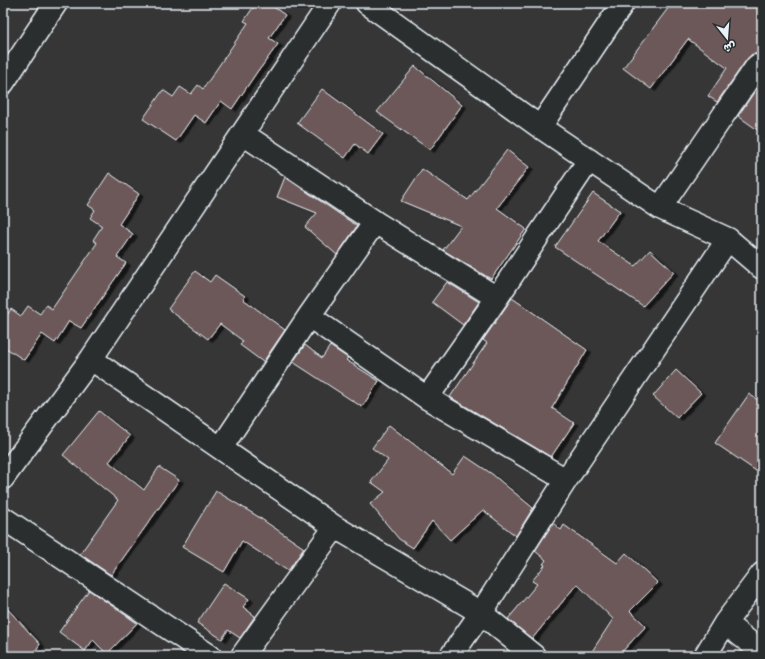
<svg xmlns="http://www.w3.org/2000/svg" width="765" height="659" font-family="Pangolin,'Playpen Sans Arabic',sans-serif">
<style>
.building{fill:#6c5958;stroke:#e8f1f8;filter:url(#shadow)}
.lines{fill:none;stroke-linecap:round;stroke-linejoin:round}
.street-casing{stroke:#e8f1f8;stroke-width:25}
.secondary-casing{stroke:#e8f1f8;stroke-width:25}
.street{stroke:#2a2d2e;stroke-width:22}
.secondary{stroke:#2a2d2e;stroke-width:22}
</style>
<defs>
<filter id="shadow"><feDropShadow dx="4.5" dy="2.5" stdDeviation="0" flood-color="#0009"/></filter>
</defs>
<rect width="100%" height="100%" fill="#373636"/>
<filter id="ink" filterUnits="userSpaceOnUse"><feTurbulence type="fractalNoise" baseFrequency=".025" numOctaves="2"/><feDisplacementMap in="SourceGraphic" scale="8" xChannelSelector="R" yChannelSelector="G"/><feConvolveMatrix kernelMatrix="1 2 1 2 8 2 1 2 1" color-interpolation-filters="sRGB"/></filter>
<g filter="url(#ink)">
<!-- building -->
<path class="building" d="M 256,3 L 268,3 L 285,15 L 269,38 L 278,44 L 260,69 L 259,69 L 232,109 L 221,101 L 206,123 L 194,115 L 176,141 L 143,119 L 163,90 L 173,97 L 180,87 L 191,94 L 198,85 L 203,89 L 248,23 L 244,21 Z
M 672,3 L 762,3 L 762,55 L 758,54 L 752,54 L 747,59 L 717,102 L 708,96 L 727,68 L 688,39 L 651,89 L 623,68 Z
M 415,66 L 462,105 L 430,150 L 377,112 Z
M 761,82 L 762,82 L 762,133 L 738,116 Z
M 322,89 L 383,134 L 368,154 L 355,144 L 345,158 L 297,123 Z
M 507,150 L 529,167 L 497,208 L 526,229 L 491,279 L 443,250 L 461,226 L 401,201 L 422,169 L 468,200 Z
M 109,173 L 139,194 L 119,224 L 133,234 L 117,257 L 126,263 L 81,328 L 69,321 L 55,343 L 42,334 L 24,360 L 3,346 L 3,321 L 11,309 L 21,316 L 28,306 L 40,314 L 46,305 L 52,309 L 97,243 L 93,240 L 102,226 L 90,218 L 95,210 L 88,205 Z
M 285,177 L 357,226 L 337,255 L 305,227 L 317,213 L 277,197 Z
M 593,193 L 620,211 L 598,241 L 635,266 L 650,250 L 674,272 L 643,306 L 555,247 Z
M 195,271 L 210,282 L 215,275 L 245,296 L 243,299 L 285,330 L 263,362 L 240,345 L 243,341 L 220,324 L 208,339 L 168,309 Z
M 447,282 L 479,302 L 463,325 L 432,302 Z
M 512,298 L 587,350 L 552,408 L 574,423 L 551,457 L 450,397 L 487,343 L 483,340 Z
M 305,345 L 322,358 L 330,346 L 348,358 L 346,360 L 379,381 L 362,407 L 293,362 Z
M 676,370 L 701,393 L 677,418 L 653,396 Z
M 749,394 L 762,403 L 762,475 L 715,443 Z
M 99,411 L 130,436 L 109,462 L 144,490 L 159,467 L 179,480 L 111,575 L 80,554 L 118,500 L 63,455 Z
M 389,425 L 452,474 L 465,456 L 492,474 L 533,508 L 516,536 L 483,510 L 450,540 L 432,521 L 413,548 L 399,539 L 370,504 L 385,492 L 371,482 L 388,460 L 372,448 Z
M 216,491 L 257,516 L 304,548 L 288,571 L 242,541 L 224,572 L 182,547 Z
M 553,523 L 561,530 L 564,525 L 617,563 L 626,553 L 658,583 L 630,611 L 646,626 L 618,656 L 589,656 L 613,619 L 577,584 L 532,639 L 508,619 L 537,584 L 532,581 L 545,565 L 543,564 L 546,560 L 535,551 Z
M 224,583 L 249,599 L 243,607 L 255,616 L 240,638 L 228,630 L 222,639 L 197,623 Z
M 89,590 L 137,623 L 107,654 L 93,640 L 85,651 L 59,632 Z
M 3,604 L 40,644 L 32,656 L 3,656 Z"/>
<g class="lines">
<defs>
<path id="street" d="M 367,3 L 540,127 L 660,208 L 728,239 L 762,268
M 540,127 L 623,3
M 243,134 L 375,222 L 497,298
M 660,208 L 757,66 L 762,70
M 309,316 L 427,398 L 566,480
M 91,359 L 335,527 L 481,613 L 534,656
M 427,398 L 497,298 L 589,160
M 221,448 L 309,316 L 375,222
M 3,478 L 91,359 L 330,3
M 3,518 L 210,656
M 725,623 L 762,652
M 242,656 L 335,527
M 451,656 L 481,613 L 566,480 L 728,239
M 705,656 L 725,623 L 762,574"/>
<path id="secondary" d="M 3,83 L 56,3"/>
</defs>
<!-- street casing -->
<use href="#street" class="street-casing"/>
<!-- secondary casing -->
<use href="#secondary" class="secondary-casing"/>
<!-- street -->
<use href="#street" class="street"/>
<!-- secondary -->
<use href="#secondary" class="secondary"/>
</g>
</g>
<!-- margin -->
<rect width="765" height="659" fill="none" stroke="#2a2d2e" stroke-width="16"/>
<rect x="8" y="8" width="749" height="643" fill="none" stroke="#e8f1f8" stroke-width="1.5" filter="url(#ink)"/>
<!-- north arrow -->
<g transform="translate(727 38) rotate(163)" stroke="#2a2d2e" stroke-width="3" paint-order="stroke">
<path d="M0-3L7 15L0 10L-7 15Z" fill="#e8f1f8"/>
<text y="-6" font-size="11" font-weight="bold" text-anchor="middle" fill="#e8f1f8">ش</text>
</g>
</svg>
